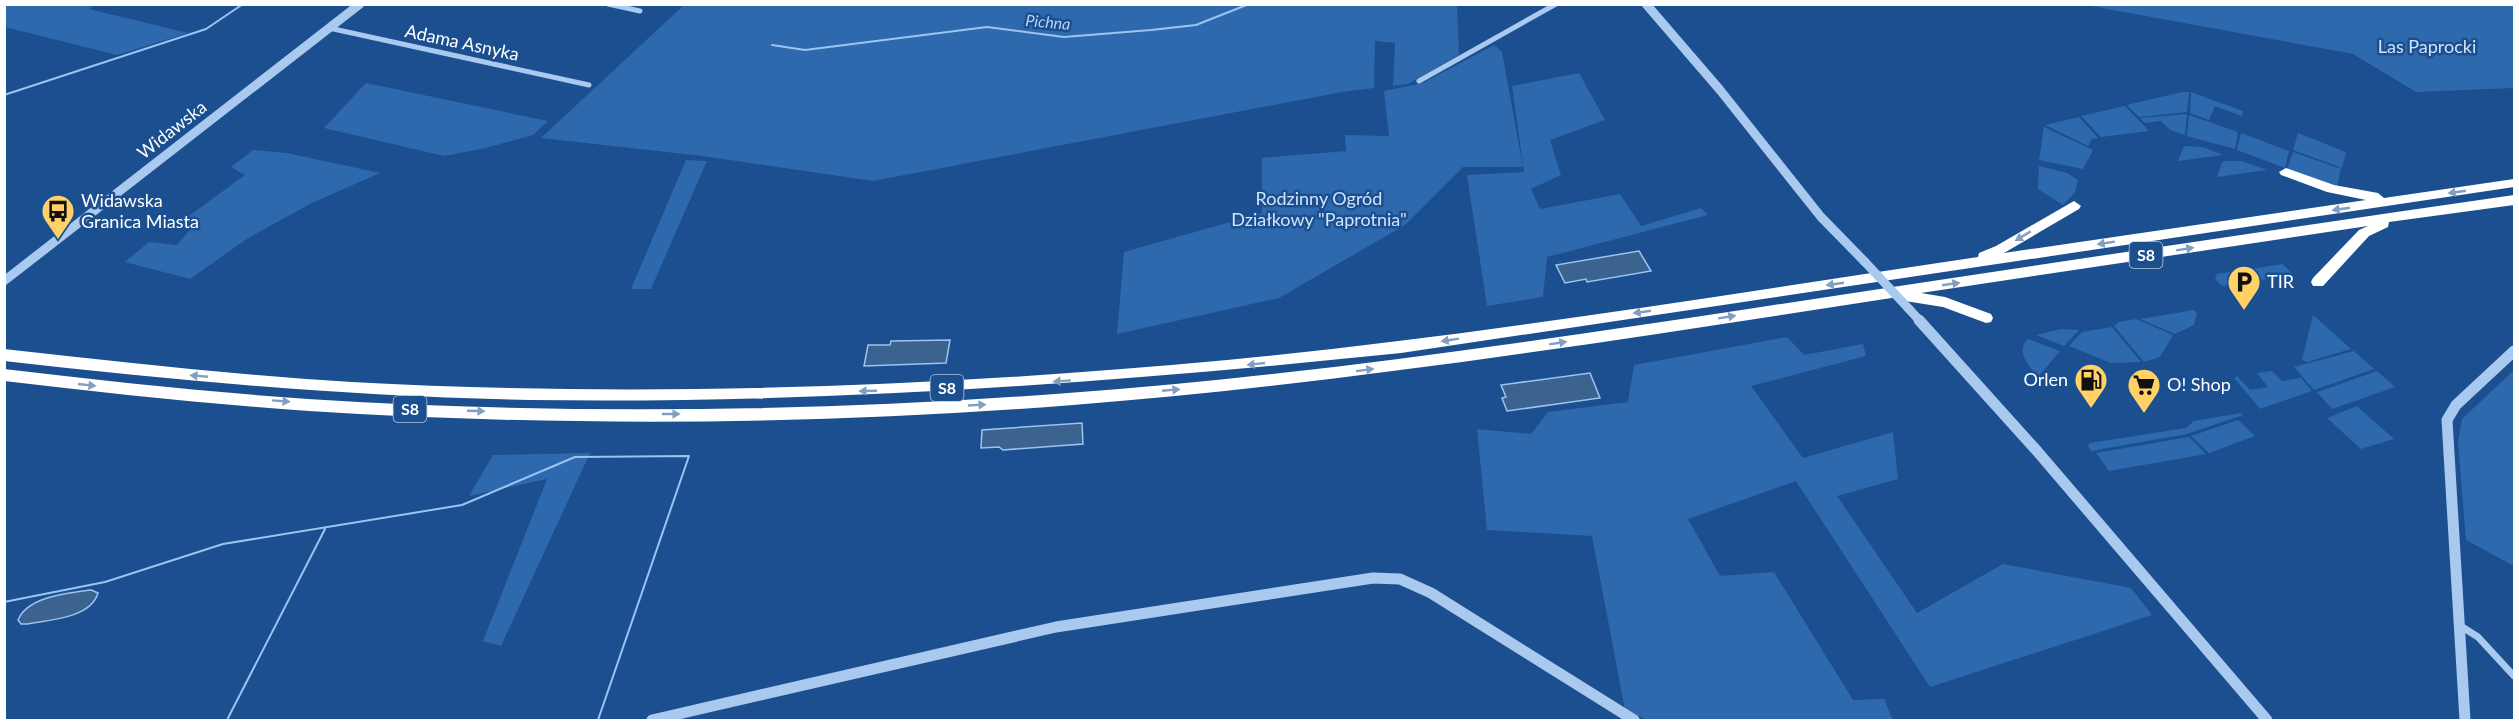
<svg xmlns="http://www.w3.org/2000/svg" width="2519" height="725" font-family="Lato,sans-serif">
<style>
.green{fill:#2e69ad}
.water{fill:#3c6290;stroke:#9cc4f0;stroke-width:1.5}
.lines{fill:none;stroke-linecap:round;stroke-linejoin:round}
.stream{stroke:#9cc4f0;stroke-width:2}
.minor-far1{stroke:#a9c9ee;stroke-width:5}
.minor{stroke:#a9c9ee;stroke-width:7}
.tertiary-far1{stroke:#a9c9ee;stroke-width:9}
.tertiary{stroke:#a9c9ee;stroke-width:11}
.motorway{fill:#fff;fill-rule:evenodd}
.tertiary-bridge{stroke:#a9c9ee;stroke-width:9}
.oneway{fill:#829ec1}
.labels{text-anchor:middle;stroke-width:5;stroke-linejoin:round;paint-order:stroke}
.far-water-label{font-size:16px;font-style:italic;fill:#b5d3f5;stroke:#1b4f8f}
.shield{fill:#1b4f8f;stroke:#bbcadd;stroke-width:1.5}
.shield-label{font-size:16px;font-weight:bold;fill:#fff}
.street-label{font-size:18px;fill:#fff;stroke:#1b4f8f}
.park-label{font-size:18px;fill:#cfe3fa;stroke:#1b4f8f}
.poi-label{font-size:18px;fill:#fff;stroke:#1b4f8f;text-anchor:start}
</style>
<rect width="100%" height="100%" fill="#1b4f8f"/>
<!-- green -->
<path class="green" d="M 94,5 L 89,9 L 188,33 L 117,55 L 5,27 L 5,5 Z
M 684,5 L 1457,5 L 1459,55 L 1408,84 L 1393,86 L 1395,43 L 1375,41 L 1374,88 L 1342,92 L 873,181 L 702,156 L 541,138 Z
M 2086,5 L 2514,5 L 2514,88 L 2416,92 L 2353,54 Z
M 1494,45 L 1502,52 L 1523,167 L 1463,167 L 1405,225 L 1279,298 L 1117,334 L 1124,252 L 1262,213 L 1262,158 L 1346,151 L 1345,135 L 1389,136 L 1384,91 L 1423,83 Z
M 1579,73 L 1605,120 L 1550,140 L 1561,175 L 1531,189 L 1540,209 L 1620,194 L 1641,226 L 1701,208 L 1708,215 L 1547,257 L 1543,297 L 1487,306 L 1467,175 L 1524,172 L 1512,86 Z
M 366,83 L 548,121 L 533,135 L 486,148 L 444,156 L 324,128 Z
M 2182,92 L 2189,92 L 2187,112 L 2139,117 L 2127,105 Z
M 2191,92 L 2243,111 L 2242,116 L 2215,106 L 2209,120 L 2190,113 Z
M 2125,106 L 2149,131 L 2101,137 L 2081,116 Z
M 2187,114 L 2185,135 L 2170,130 L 2161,121 L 2145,123 L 2140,118 Z
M 2189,115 L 2238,132 L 2235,149 L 2187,136 Z
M 2079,117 L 2098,138 L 2092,139 L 2088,146 L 2045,125 Z
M 2044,127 L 2093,150 L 2083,169 L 2039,160 Z
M 2241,133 L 2289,151 L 2285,168 L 2237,150 Z
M 2298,133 L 2346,152 L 2342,168 L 2293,150 Z
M 2184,146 L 2203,147 L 2223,155 L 2178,161 Z
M 253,150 L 287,153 L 380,173 L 312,203 L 248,238 L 190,279 L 125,262 L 149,242 L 177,245 L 196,223 L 189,216 L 245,175 L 231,167 Z
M 2293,152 L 2341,169 L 2337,186 L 2287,169 Z
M 686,160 L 707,161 L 651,289 L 631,289 Z
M 2225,161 L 2241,161 L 2267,170 L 2217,177 L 2222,162 Z
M 2039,166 L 2067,173 L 2078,180 L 2075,192 L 2063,205 L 2038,189 Z
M 2283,264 L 2293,275 L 2222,286 L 2215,279 L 2217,274 Z
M 2194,310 L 2197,314 L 2194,325 L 2175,334 L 2140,319 Z
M 2313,315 L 2351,349 L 2307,362 L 2302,360 Z
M 2136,319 L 2173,335 L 2160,357 L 2144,362 L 2114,326 L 2119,322 Z
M 2112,327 L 2141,362 L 2111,363 L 2069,346 L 2082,332 Z
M 2061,329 L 2079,330 L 2064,346 L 2036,335 Z
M 1787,337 L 1804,355 L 1863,344 L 1866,356 L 1751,386 L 1803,458 L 1893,432 L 1898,479 L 1837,496 L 1917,613 L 2003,564 L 2131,588 L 2152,615 L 1930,687 L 1796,481 L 1688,519 L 1720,576 L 1774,572 L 1853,700 L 1884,699 L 1893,720 L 1647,720 L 1625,710 L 1592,536 L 1487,530 L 1477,429 L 1531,434 L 1548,412 L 1628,402 L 1634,365 Z
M 2028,339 L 2060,351 L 2038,377 C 2029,366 2015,351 2028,339 Z
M 2354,351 L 2374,369 L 2314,390 L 2294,367 Z
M 2514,370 L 2514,566 L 2466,540 L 2458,442 L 2462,419 Z
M 2272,371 L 2282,381 L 2301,378 L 2312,391 L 2260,409 L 2234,378 L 2237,376 L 2250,390 L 2268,387 L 2257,373 Z
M 2377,371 L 2395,387 L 2332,409 L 2317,392 Z
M 2357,406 L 2360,409 L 2394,439 L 2361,449 L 2327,418 Z
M 2241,413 L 2243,415 L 2187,434 L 2091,451 L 2088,446 L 2090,443 L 2186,428 L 2194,421 Z
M 2238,420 L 2255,436 L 2209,453 L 2191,436 Z
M 2189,437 L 2206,454 L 2109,471 L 2096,453 Z
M 590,453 L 501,646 L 483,641 L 547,479 L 469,496 L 493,455 Z"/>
<!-- water -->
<path class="water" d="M 1639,251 L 1651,271 L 1587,282 L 1586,279 L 1565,283 L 1556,265 Z
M 950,340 L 946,363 L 864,366 L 868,345 L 890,345 L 891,341 Z
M 1590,373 L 1600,398 L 1507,411 L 1502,398 L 1506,397 L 1501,385 Z
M 1082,423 L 1083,444 L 1003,450 L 999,447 L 981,448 L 982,430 Z
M 91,590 L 98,593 C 91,618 49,620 27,624 L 21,624 L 18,620 C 28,596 69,593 91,590 Z"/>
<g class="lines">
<!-- stream -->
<path class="stream" d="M 772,45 L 805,50 L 987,27 L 1064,37 L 1151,30 L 1196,25 L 1249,4
M 4,95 L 206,29 L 243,4
M 4,602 L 105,582 L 223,544 L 462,505 L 575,457 L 689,456 L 598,720
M 227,720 L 325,529"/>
<!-- minor-far1 -->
<path class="minor-far1" d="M 608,4 L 640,11
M 329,28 L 589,85
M 1419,81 L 1556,4"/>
<!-- minor -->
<path class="minor" d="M 2459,625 L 2478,637 L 2514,676"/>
<!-- tertiary-far1 -->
<path class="tertiary-far1" d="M 1646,4 L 1720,90 L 1821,217 L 1865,262
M 4,281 L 360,4
M 1909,309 L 1920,321"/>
<!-- tertiary -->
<path class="tertiary" d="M 1919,320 L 2037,451 L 2267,720
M 652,720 L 1056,627 L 1373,578 L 1400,579 L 1431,593 L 1634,720
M 2465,720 L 2447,420 L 2456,405 L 2514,351"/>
<!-- motorway -->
<path class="motorway" d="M 2286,168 L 2334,185 L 2378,193 L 2384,198 L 2514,179 L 2514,187 L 1401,353 C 1111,383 822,404 530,400 C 354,397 179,381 4,361 L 4,349 C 120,362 236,375 352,382 C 643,398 937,387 1227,360 C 1479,336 1728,294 1978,257 L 1979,253 L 1996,246 L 2074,201 L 2081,206 L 2079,209 L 2004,253 L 2366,200 L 2327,192 L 2281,175 L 2279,172 Z
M 2514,195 L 2514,205 L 2389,222 L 2388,227 L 2369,236 L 2323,286 L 2313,286 L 2311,282 L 2313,278 L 2359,230 L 2368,226 L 1921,293 L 1945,297 L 1991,314 L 1993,318 L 1991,322 L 1986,323 L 1943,307 L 1905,301 L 1898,297 C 1624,339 1350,383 1073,405 C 820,425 563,427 309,411 C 207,404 106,393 4,381 L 4,369 C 105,381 206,392 308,399 C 561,415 815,412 1068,393 C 1301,376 1531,342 1761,307 C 2012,269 2263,231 2514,195 Z"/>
<!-- tertiary-bridge -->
<path class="tertiary-bridge" d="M 1865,262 L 1909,309"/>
</g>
<!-- one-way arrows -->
<defs><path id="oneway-solid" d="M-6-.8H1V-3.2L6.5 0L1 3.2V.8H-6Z" transform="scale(1.5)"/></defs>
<g class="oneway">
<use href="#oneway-solid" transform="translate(2457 192) rotate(172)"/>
<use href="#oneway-solid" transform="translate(2341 209) rotate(172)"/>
<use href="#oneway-solid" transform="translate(2023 236) rotate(149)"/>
<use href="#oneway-solid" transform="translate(2106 243) rotate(171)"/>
<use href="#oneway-solid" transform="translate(2185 249) rotate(-9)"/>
<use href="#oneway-solid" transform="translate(1835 284) rotate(172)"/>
<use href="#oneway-solid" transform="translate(1951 284) rotate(-8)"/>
<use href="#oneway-solid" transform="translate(1642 312) rotate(172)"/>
<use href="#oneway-solid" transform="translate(1727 317) rotate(-9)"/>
<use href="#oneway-solid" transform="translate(1450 340) rotate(171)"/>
<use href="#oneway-solid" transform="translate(1558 343) rotate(-9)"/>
<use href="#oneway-solid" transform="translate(1256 364) rotate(174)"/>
<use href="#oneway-solid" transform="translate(1365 370) rotate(-7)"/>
<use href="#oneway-solid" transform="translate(199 376) rotate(-175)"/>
<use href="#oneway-solid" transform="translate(1062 381) rotate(176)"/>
<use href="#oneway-solid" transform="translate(87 385) rotate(6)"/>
<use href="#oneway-solid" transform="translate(1171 390) rotate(-5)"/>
<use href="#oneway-solid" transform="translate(868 391) rotate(178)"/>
<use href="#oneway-solid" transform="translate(281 401) rotate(4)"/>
<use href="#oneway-solid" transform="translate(977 405) rotate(-3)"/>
<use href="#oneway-solid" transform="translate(476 411) rotate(2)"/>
<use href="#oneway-solid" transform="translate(671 414)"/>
</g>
<!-- icons -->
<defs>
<symbol id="bus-pin" viewBox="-11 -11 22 30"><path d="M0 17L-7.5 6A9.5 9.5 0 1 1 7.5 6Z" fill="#ffd166" stroke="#1b4f8f"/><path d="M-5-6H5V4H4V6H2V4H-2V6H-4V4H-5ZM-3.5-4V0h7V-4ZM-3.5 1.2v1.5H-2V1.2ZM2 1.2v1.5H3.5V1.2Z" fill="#111"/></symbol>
<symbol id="parking-pin" viewBox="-11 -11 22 30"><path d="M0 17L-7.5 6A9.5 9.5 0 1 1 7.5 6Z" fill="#ffd166" stroke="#1b4f8f"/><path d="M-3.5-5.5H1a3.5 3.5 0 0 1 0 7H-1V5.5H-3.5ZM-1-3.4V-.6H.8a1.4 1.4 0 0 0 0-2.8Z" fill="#111"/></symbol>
<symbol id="fuel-pin" viewBox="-11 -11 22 30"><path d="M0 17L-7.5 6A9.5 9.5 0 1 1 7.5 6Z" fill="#ffd166" stroke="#1b4f8f"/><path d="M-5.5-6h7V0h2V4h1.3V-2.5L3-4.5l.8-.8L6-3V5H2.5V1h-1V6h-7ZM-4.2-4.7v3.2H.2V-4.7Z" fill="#111"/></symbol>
<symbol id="supermarket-pin" viewBox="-11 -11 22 30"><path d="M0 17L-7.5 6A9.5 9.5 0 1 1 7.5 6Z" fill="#ffd166" stroke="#1b4f8f"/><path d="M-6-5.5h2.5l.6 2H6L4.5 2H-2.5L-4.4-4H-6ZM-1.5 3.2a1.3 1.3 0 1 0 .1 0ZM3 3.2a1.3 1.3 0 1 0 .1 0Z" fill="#111"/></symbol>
</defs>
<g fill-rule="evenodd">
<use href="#bus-pin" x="39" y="192" width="38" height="52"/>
<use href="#parking-pin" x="2225" y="263" width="38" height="52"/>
<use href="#fuel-pin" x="2072" y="361" width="38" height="52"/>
<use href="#supermarket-pin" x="2125" y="366" width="38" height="52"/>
</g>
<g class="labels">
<!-- far-water labels -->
<g class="far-water-label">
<text transform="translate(1048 22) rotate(5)" y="6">Pichna</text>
</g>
<!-- shield labels -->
<g class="shield">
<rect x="2129.5" y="242" width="33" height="26" rx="4.5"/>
<rect x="930.5" y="375" width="33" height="26" rx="4.5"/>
<rect x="393.5" y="396" width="33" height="26" rx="4.5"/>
</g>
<g class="shield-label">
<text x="2146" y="261">S8</text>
<text x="947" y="394">S8</text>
<text x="410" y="415">S8</text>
</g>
<!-- street labels -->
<g class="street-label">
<text transform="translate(462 43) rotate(12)" y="6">Adama Asnyka</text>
<text transform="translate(172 130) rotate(-38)" y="6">Widawska</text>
</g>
<!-- park labels -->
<g class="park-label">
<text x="2427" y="53">Las Paprocki</text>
<text x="1319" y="205">Rodzinny Ogród<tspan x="1319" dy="21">Działkowy "Paprotnia"</tspan></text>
</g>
<!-- poi labels -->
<g class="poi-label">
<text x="81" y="207">Widawska<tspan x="81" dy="21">Granica Miasta</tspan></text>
<text x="2267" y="288">TIR</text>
<text x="2068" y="386" text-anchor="end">Orlen</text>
<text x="2167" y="391">O! Shop</text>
</g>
</g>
<!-- border -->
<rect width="2519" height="725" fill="none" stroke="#ffffff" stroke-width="12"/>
</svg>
